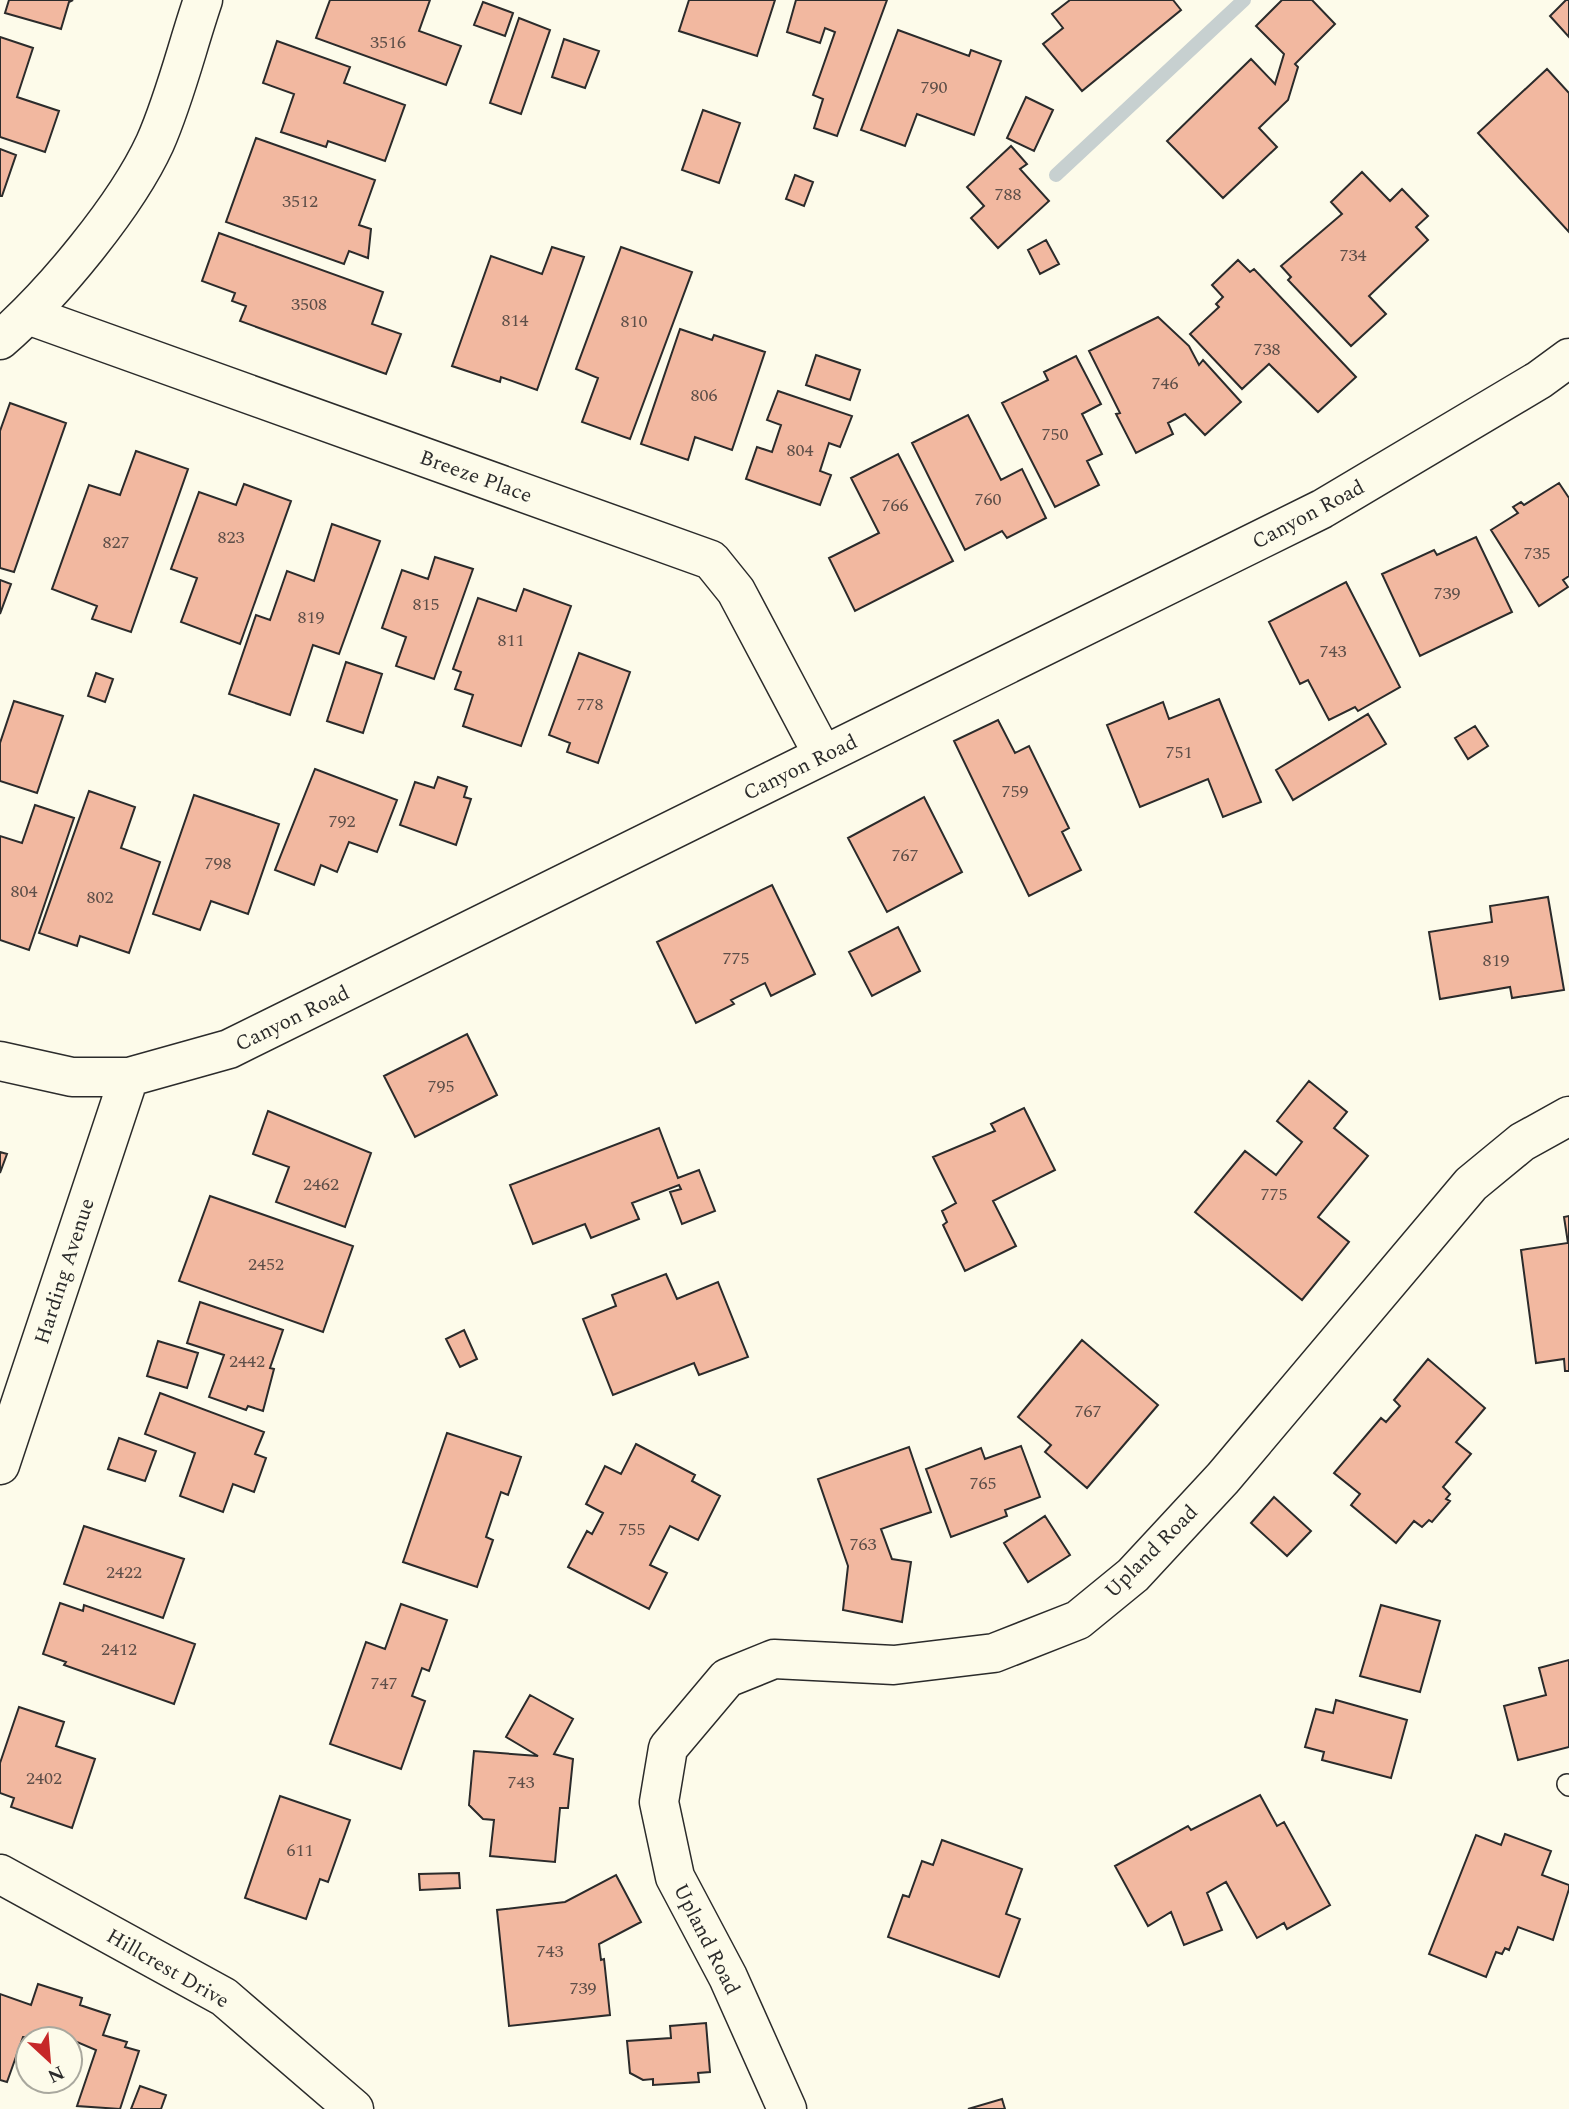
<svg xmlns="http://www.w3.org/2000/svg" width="1569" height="2109" font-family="Spectral,serif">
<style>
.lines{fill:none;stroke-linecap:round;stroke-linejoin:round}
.stream{stroke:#c7d0d0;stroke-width:14}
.building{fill:#f2b8a0;stroke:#2b2b2b;stroke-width:2}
.lane-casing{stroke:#2b2b2b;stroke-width:22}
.street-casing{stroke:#2b2b2b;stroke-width:41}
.lane{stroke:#fdfbea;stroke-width:19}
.street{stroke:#fdfbea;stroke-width:38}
.labels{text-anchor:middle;stroke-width:5;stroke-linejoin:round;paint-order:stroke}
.number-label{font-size:18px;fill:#5d4e48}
.street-label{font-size:21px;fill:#2b2b2b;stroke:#fdfbea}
</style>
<rect width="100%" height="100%" fill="#fdfbea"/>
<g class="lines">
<!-- stream -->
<path class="stream" d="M 1056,175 L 1244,0"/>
</g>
<!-- building -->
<path class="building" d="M 9,0 L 73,0 L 69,2 L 61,29 L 5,13 Z
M 330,0 L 430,0 L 419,31 L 461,46 L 446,85 L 316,38 Z
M 689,0 L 775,0 L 757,56 L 679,31 Z
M 796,0 L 887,0 L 837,136 L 814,128 L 823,99 L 813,95 L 835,32 L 825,28 L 820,43 L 787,32 Z
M 1070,0 L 1173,0 L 1181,10 L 1082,91 L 1043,44 L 1063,28 L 1052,14 Z
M 1282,0 L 1312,0 L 1335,24 L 1295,64 L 1298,67 L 1288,100 L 1259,128 L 1277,147 L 1223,198 L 1167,141 L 1251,59 L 1275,84 L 1284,54 L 1256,26 Z
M 1566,0 L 1569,0 L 1569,37 L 1550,16 Z
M 483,2 L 513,13 L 505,36 L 474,25 Z
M 519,18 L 550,30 L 521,114 L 490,103 Z
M 898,30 L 969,56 L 971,50 L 1001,61 L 974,135 L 917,114 L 905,146 L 861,130 Z
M 0,37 L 33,48 L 17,97 L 59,111 L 45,152 L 0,137 Z
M 564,39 L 599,51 L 585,88 L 552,77 Z
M 277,41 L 350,67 L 344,83 L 405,105 L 385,161 L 328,141 L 326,147 L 281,132 L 294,94 L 263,83 Z
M 1547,69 L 1569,93 L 1569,232 L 1478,133 Z
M 1026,97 L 1053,110 L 1034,151 L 1007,138 Z
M 703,110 L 740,123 L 719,183 L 682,170 Z
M 256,138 L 375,180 L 359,225 L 371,229 L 368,258 L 349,251 L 344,264 L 226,222 Z
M 1011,146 L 1027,164 L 1020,169 L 1049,201 L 998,248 L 971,218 L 984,206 L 967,187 Z
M 0,149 L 16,155 L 2,196 L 0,196 Z
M 1362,172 L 1390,201 L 1402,189 L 1428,216 L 1416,227 L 1428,240 L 1369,296 L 1386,314 L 1351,346 L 1288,280 L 1291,277 L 1281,266 L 1342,214 L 1331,202 Z
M 795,175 L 813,182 L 804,206 L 786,199 Z
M 219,233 L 383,292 L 372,324 L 401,334 L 386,374 L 240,321 L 246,306 L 232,301 L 235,293 L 202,281 Z
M 1046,240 L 1059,264 L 1040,274 L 1028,250 Z
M 552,247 L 584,257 L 537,390 L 501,377 L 500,382 L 452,366 L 491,256 L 542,274 Z
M 621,247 L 692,272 L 630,439 L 582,422 L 598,378 L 576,369 Z
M 1238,260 L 1250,272 L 1254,269 L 1356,377 L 1318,412 L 1269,364 L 1242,389 L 1190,334 L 1219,307 L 1216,304 L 1223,297 L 1212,285 Z
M 1158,317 L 1189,346 L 1199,365 L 1203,360 L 1241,402 L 1205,435 L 1185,414 L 1168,423 L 1173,434 L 1136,453 L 1116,414 L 1120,413 L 1089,351 Z
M 680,329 L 712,340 L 714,335 L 765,352 L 732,450 L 695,437 L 688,460 L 641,444 Z
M 816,355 L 860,370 L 850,400 L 806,385 Z
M 1076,356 L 1101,404 L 1082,414 L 1102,454 L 1087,461 L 1099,485 L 1055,507 L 1002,403 L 1048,380 L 1044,372 Z
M 778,391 L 852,416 L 840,447 L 829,443 L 820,471 L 831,475 L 820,505 L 746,479 L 757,447 L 772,452 L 781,425 L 767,420 Z
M 10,403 L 66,423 L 14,572 L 0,568 L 0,431 Z
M 968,415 L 1001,480 L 1022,469 L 1046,518 L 1007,538 L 1002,531 L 965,550 L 912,443 Z
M 136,451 L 188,469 L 131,632 L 92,619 L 97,606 L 52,589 L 89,485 L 120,495 Z
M 898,454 L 953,561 L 855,611 L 829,558 L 879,533 L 851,478 Z
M 1559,483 L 1569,498 L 1569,576 L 1563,580 L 1568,587 L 1539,606 L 1491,530 L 1518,513 L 1513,507 L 1521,502 L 1524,505 Z
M 244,484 L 291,501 L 240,644 L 181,622 L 197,578 L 171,569 L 199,492 L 236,505 Z
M 332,524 L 380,541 L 339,654 L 313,645 L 290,715 L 229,694 L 256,615 L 270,620 L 287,571 L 314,581 Z
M 1476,537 L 1512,612 L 1420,656 L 1382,574 L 1434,550 L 1437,555 Z
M 435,557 L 473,569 L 434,679 L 396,666 L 406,637 L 382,628 L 402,570 L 428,579 Z
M 0,580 L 11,584 L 0,614 Z
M 1346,582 L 1400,687 L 1358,711 L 1355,707 L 1329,720 L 1308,680 L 1300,684 L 1269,622 Z
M 524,589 L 571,606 L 521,746 L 463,726 L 473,695 L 455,689 L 461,672 L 453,669 L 478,598 L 516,611 Z
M 579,653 L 630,672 L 598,763 L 567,752 L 570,743 L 549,735 Z
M 346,662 L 382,674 L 363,733 L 327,721 Z
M 96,673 L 113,679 L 105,702 L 88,696 Z
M 1219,699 L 1261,802 L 1223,817 L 1208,779 L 1140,807 L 1107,725 L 1163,702 L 1169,719 Z
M 14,701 L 63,716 L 37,793 L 0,781 L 0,743 Z
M 1368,714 L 1386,744 L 1293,800 L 1276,770 Z
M 998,720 L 1015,753 L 1029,746 L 1069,828 L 1062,832 L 1081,870 L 1029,896 L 954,741 Z
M 1475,726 L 1488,746 L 1468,759 L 1455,738 Z
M 315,769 L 397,800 L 377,852 L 349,842 L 337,872 L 321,865 L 314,885 L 275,870 Z
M 438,777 L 467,787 L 464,797 L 471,799 L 456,845 L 400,825 L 415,782 L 434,788 Z
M 89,791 L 135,807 L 121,848 L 160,862 L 129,953 L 80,936 L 77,946 L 39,933 Z
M 194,795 L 279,824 L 248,914 L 211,901 L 200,930 L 153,914 Z
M 924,797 L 962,872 L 887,912 L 848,838 Z
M 35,805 L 74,818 L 29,950 L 0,940 L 0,836 L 22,843 Z
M 772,885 L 815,974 L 771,996 L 765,983 L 731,1000 L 734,1004 L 696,1023 L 657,942 Z
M 1548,897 L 1564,990 L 1512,998 L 1510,987 L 1440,999 L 1429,932 L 1492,922 L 1490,906 Z
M 898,927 L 920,971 L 872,996 L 849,952 Z
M 467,1034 L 497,1095 L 415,1137 L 384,1076 Z
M 1309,1081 L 1347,1112 L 1334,1128 L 1368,1156 L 1318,1217 L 1349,1242 L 1302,1300 L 1195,1212 L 1245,1151 L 1276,1175 L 1302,1142 L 1277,1121 Z
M 1024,1108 L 1055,1170 L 993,1201 L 1016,1246 L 965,1271 L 943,1225 L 947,1222 L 942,1211 L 956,1203 L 933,1157 L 995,1131 L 991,1124 Z
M 268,1111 L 371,1153 L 345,1227 L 276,1202 L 289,1167 L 253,1154 Z
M 659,1128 L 678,1178 L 699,1170 L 715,1211 L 682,1224 L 670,1192 L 681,1189 L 679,1185 L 632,1203 L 639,1219 L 591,1238 L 585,1224 L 533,1244 L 510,1185 Z
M 0,1152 L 7,1154 L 0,1173 Z
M 210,1196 L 353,1246 L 323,1332 L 179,1281 Z
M 1569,1216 L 1569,1371 L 1565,1371 L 1564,1359 L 1536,1363 L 1521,1250 L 1568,1243 L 1564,1217 Z
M 666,1274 L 677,1299 L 718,1282 L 748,1357 L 699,1375 L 694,1363 L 613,1395 L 583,1319 L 616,1306 L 612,1295 Z
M 200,1302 L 283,1330 L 270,1368 L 274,1369 L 263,1411 L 248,1406 L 246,1410 L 209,1397 L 224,1355 L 187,1343 Z
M 464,1330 L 477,1359 L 460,1367 L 446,1339 Z
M 1082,1340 L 1158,1405 L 1087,1488 L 1045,1452 L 1051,1445 L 1018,1417 Z
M 158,1341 L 198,1353 L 187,1388 L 147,1376 Z
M 1428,1359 L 1485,1408 L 1456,1442 L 1471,1454 L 1443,1487 L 1450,1494 L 1446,1499 L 1450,1501 L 1432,1522 L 1429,1520 L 1422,1527 L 1414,1521 L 1396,1543 L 1351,1505 L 1360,1494 L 1334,1473 L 1381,1418 L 1386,1422 L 1400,1406 L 1394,1400 Z
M 160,1393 L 264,1432 L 255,1454 L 266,1458 L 254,1492 L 233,1484 L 223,1512 L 180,1496 L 195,1453 L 145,1434 Z
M 447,1433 L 521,1457 L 508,1495 L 501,1492 L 486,1537 L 493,1540 L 477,1587 L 403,1562 Z
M 119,1438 L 156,1451 L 145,1481 L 108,1469 Z
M 636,1444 L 695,1475 L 692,1481 L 720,1496 L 698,1540 L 670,1526 L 650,1565 L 667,1573 L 649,1609 L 568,1567 L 587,1531 L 592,1534 L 603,1513 L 586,1504 L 605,1466 L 621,1474 Z
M 1021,1446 L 1040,1497 L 1005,1510 L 1007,1516 L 951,1537 L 926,1469 L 981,1448 L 985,1459 Z
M 909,1447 L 931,1512 L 881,1529 L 892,1559 L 911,1562 L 902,1622 L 843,1610 L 848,1566 L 818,1479 Z
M 1274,1497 L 1311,1531 L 1287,1556 L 1251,1523 Z
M 1045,1516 L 1070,1555 L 1028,1582 L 1004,1543 Z
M 84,1526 L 184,1559 L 163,1618 L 64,1584 Z
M 60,1603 L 83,1611 L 84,1605 L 195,1644 L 174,1704 L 64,1665 L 66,1662 L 43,1654 Z
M 401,1604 L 447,1620 L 429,1671 L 422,1668 L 412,1696 L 425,1701 L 401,1769 L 330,1744 L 366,1642 L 385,1649 Z
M 1381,1605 L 1440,1621 L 1420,1692 L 1360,1676 Z
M 1569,1660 L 1569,1747 L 1518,1760 L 1504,1706 L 1546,1695 L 1539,1668 Z
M 530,1695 L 573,1719 L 554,1754 L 573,1759 L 568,1808 L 560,1808 L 555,1862 L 490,1856 L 494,1820 L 483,1819 L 469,1805 L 474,1751 L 538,1756 L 506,1737 Z
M 1336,1700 L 1407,1720 L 1391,1778 L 1322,1760 L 1324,1752 L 1305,1747 L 1316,1709 L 1333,1713 Z
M 19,1707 L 64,1722 L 56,1746 L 95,1759 L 72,1828 L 11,1807 L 14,1798 L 0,1793 L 0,1763 Z
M 1260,1795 L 1277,1826 L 1284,1822 L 1330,1905 L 1287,1929 L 1284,1923 L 1257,1938 L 1226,1882 L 1207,1893 L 1222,1930 L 1184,1945 L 1171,1912 L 1148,1926 L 1115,1866 L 1188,1826 L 1191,1830 Z
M 280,1796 L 350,1820 L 328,1882 L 320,1879 L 306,1919 L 245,1898 Z
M 1505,1834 L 1551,1851 L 1542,1875 L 1569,1885 L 1569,1889 L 1553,1940 L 1518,1927 L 1509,1950 L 1505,1948 L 1502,1954 L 1496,1952 L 1486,1977 L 1429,1954 L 1476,1835 L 1501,1845 Z
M 942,1840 L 1022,1869 L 1006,1914 L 1020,1919 L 999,1977 L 888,1937 L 903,1895 L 909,1897 L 922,1861 L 933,1865 Z
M 459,1873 L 460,1888 L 420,1890 L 419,1874 Z
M 616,1875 L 641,1922 L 599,1944 L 601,1960 L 604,1959 L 610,2015 L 509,2026 L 497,1910 L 565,1902 Z
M 38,1984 L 82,1998 L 80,2005 L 110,2015 L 103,2035 L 127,2042 L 125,2047 L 139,2051 L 120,2109 L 77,2106 L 96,2050 L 70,2039 L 23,2037 L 7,2082 L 0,2080 L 0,1994 L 31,2005 Z
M 706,2023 L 710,2072 L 698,2073 L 699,2082 L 653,2085 L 653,2079 L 643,2080 L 630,2073 L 627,2041 L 671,2038 L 670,2026 Z
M 140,2086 L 166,2095 L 161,2109 L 131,2109 Z
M 1002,2099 L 1005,2109 L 968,2109 Z"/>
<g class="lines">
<defs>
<path id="lane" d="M 1567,1784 L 1569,1786"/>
<path id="street" d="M 28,315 L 711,560 L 736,591 L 823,755
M 0,340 C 53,294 126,206 155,143 C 175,98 187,47 203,0
M 0,1061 L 72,1077 L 129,1077 L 229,1049 L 1322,509 L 1539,380 L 1569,358
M 0,1465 L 129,1077
M 0,1874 L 224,1997 L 354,2109
M 787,2109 L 728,1977 L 675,1877 L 659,1802 L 668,1748 L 727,1678 L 774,1659 L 894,1665 L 994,1653 L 1078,1620 L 1133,1575 L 1223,1478 L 1471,1184 L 1522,1142 L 1569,1116"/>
</defs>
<!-- lane casing -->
<use href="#lane" class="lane-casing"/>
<!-- street casing -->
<use href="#street" class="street-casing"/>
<!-- lane -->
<use href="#lane" class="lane"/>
<!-- street -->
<use href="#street" class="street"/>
</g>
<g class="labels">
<!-- number labels -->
<g class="number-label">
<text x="388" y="48">3516</text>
<text x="934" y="93">790</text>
<text x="1008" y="200">788</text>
<text x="300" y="207">3512</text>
<text x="1353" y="261">734</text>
<text x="309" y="310">3508</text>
<text x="515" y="326">814</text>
<text x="634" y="327">810</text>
<text x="1267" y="355">738</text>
<text x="1165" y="389">746</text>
<text x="704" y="401">806</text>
<text x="1055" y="440">750</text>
<text x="800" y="456">804</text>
<text x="988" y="505">760</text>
<text x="895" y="511">766</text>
<text x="231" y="543">823</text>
<text x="116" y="548">827</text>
<text x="1537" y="559">735</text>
<text x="1447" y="599">739</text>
<text x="426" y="610">815</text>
<text x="311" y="623">819</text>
<text x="511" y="646">811</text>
<text x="1333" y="657">743</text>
<text x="590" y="710">778</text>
<text x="1179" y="758">751</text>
<text x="1015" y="797">759</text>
<text x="342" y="827">792</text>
<text x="905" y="861">767</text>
<text x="218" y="869">798</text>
<text x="24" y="897">804</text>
<text x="100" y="903">802</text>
<text x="736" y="964">775</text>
<text x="1496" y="966">819</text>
<text x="441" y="1092">795</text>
<text x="321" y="1190">2462</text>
<text x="1274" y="1200">775</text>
<text x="266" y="1270">2452</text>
<text x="247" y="1367">2442</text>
<text x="1088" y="1417">767</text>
<text x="983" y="1489">765</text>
<text x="632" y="1535">755</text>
<text x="863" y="1550">763</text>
<text x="124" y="1578">2422</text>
<text x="119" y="1655">2412</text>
<text x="384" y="1689">747</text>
<text x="44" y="1784">2402</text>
<text x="521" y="1788">743</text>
<text x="300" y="1856">611</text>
<text x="550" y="1957">743</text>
<text x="583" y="1994">739</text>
</g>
<!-- street labels -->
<g class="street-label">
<text transform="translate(476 476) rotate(20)" y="7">Breeze Place</text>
<text transform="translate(1308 514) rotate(-28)" y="7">Canyon Road</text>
<text transform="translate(800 767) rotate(-26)" y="7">Canyon Road</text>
<text transform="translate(292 1018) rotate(-26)" y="7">Canyon Road</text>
<text transform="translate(64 1271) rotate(-72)" y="7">Harding Avenue</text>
<text transform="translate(1151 1551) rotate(-45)" y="7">Upland Road</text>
<text transform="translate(707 1939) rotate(63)" y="7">Upland Road</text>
<text transform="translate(168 1968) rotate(30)" y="7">Hillcrest Drive</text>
</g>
</g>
<!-- north arrow -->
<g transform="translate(49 2060) rotate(154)"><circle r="33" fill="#fdfbea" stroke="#a9a89e" stroke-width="2"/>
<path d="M0-5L12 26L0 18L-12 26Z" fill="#c62828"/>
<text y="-10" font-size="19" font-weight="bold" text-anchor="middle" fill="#2b2b2b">N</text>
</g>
</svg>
